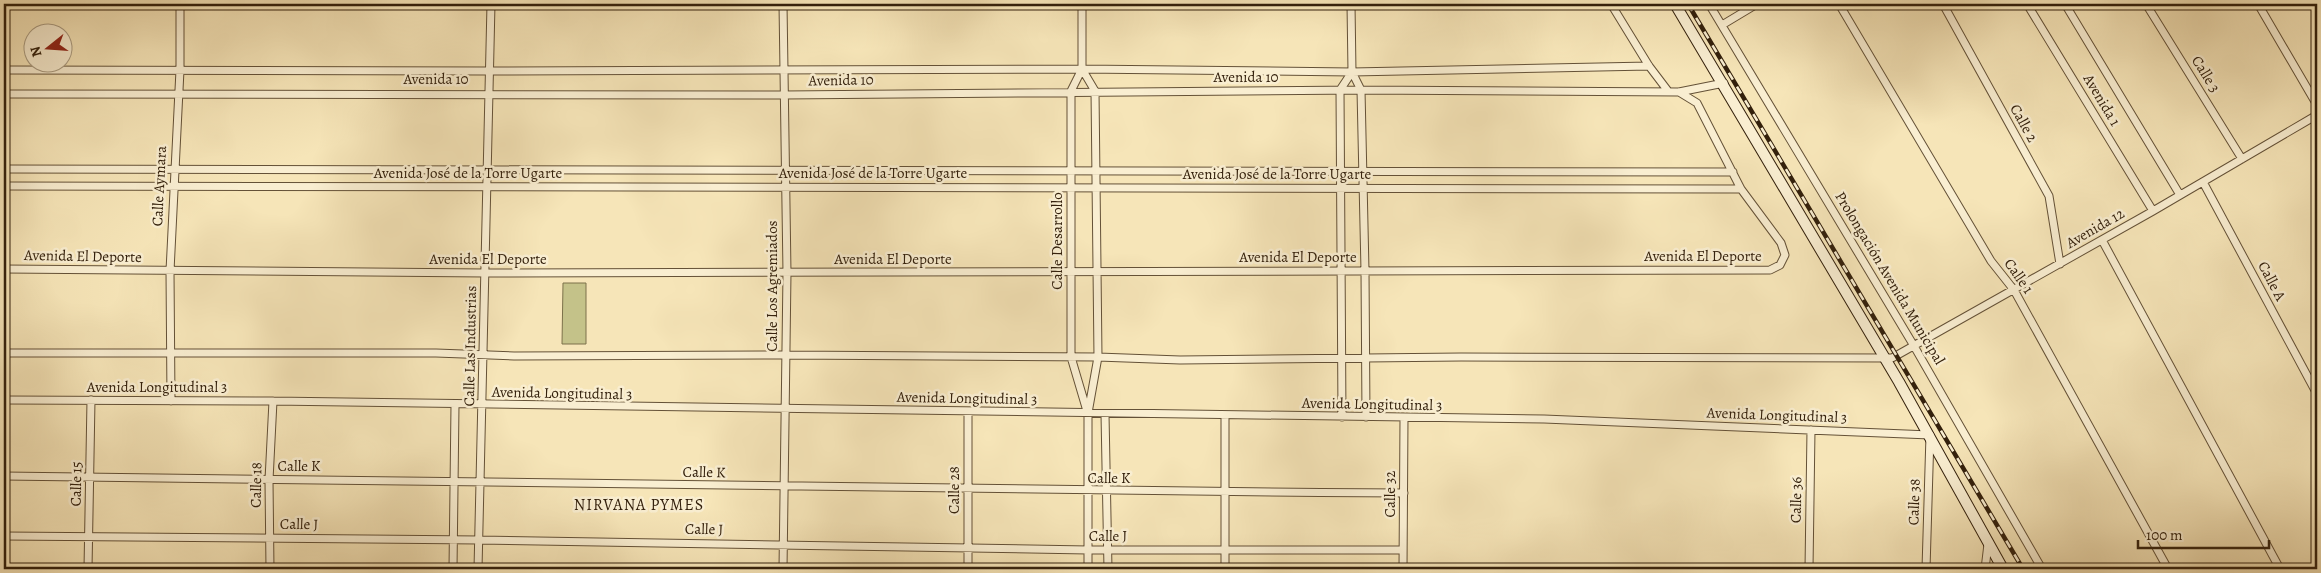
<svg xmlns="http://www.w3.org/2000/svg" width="2321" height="573" font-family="Alegreya,serif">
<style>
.green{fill:#c4c289;stroke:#7c714a}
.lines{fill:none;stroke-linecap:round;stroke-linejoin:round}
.minor-casing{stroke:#645137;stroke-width:9}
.secondary-casing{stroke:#33200c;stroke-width:12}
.minor{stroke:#f9eed1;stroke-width:7}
.secondary{stroke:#f9eed1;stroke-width:10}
.rail-casing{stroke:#33200c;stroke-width:4.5}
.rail{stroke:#f9eed1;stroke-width:2.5;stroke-dasharray:8;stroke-linecap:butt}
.labels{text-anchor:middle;stroke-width:5;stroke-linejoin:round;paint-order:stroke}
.street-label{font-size:15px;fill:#33200c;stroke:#f9eed1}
.neighbourhood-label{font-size:16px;letter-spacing:1px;fill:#33200c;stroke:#f9eed1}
</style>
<rect width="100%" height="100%" fill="#f6e5b8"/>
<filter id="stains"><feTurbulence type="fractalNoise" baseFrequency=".004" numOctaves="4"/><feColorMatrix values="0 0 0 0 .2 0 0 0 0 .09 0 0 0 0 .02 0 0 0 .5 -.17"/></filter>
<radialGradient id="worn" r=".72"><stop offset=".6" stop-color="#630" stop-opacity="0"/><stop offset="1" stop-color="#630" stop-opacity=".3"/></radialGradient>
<!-- green -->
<path class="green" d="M 563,283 L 586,283 L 586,344 L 562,344 Z"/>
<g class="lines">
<defs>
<path id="minor" d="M 1082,4 L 1082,69 L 1071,91 L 1071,357 L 1087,411
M 1351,4 L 1352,72 L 1361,90 L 1365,271 L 1366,417
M 1611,4 L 1649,66 L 1668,91
M 1709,4 L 1914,346 L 2042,569
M 1839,4 L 1991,261 L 2014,290 L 2168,569
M 1943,4 L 2049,196 L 2060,264
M 2027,4 L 2153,211
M 2065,4 L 2180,195
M 2146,4 L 2242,159
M 2258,4 L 2317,105
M 1722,25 L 1757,4
M 1082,69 L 1095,91 L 1098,357 L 1088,413 L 1088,569
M 4,70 L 489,71 L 1082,69 L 1352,72 L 1649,66
M 4,94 L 784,95 L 1361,90 L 1679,92 L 1724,83
M 4,169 L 1733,172
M 2203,182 L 2317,394
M 4,186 L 1741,189
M 2102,240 L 2280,569
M 4,269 L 485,273 L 1770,270 L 1780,265 L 1785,255 L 1781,243 L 1741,189 L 1697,103 L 1679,92
M 4,353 L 436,353 L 514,356 L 786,355 L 1098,357 L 1180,360 L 1461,357 L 1892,358 L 2153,211 L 2317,115
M 4,400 L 273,401 L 1544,419 L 1930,435 L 1926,569
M 171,401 L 170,271 L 180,70 L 180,4
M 1105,414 L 1108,569
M 1342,417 L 1340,90 L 1352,72
M 4,476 C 470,479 937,491 1404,493
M 4,536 L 479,540 L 1088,550 L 1403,550
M 88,569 L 91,400
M 270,569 L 269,480 L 273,401
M 453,569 L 455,405
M 478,569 L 491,4
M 783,569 L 787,273 L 783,4
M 968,569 L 968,411
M 1225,569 L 1225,416
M 1403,569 L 1404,418
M 1809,569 L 1811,430
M 1985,569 L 1988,544"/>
<path id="secondary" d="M 1675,4 L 1899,382 L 2003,569"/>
</defs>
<!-- minor casing -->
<use href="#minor" class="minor-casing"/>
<!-- secondary casing -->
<use href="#secondary" class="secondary-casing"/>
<!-- minor -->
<use href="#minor" class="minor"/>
<!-- secondary -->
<use href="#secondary" class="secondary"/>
<defs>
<path id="rail" d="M 1688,4 L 2023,569"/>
</defs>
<!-- rail casing -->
<use href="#rail" class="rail-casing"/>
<!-- rail -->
<use href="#rail" class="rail"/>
</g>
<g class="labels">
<!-- street labels -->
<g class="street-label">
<text transform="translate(2206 74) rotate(58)" y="5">Calle 3</text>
<text x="1246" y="82">Avenida 10</text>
<text x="436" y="84">Avenida 10</text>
<text transform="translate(841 80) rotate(-1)" y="5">Avenida 10</text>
<text transform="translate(2102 100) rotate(59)" y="5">Avenida 1</text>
<text transform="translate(2024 123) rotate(61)" y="5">Calle 2</text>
<text x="468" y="178">Avenida José de la Torre Ugarte</text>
<text x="873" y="178">Avenida José de la Torre Ugarte</text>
<text x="1277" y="179">Avenida José de la Torre Ugarte</text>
<text transform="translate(159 186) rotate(-87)" y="5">Calle Aymara</text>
<text transform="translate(2095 228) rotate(-30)" y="5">Avenida 12</text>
<text transform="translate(1057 241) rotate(-90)" y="5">Calle Desarrollo</text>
<text transform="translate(83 256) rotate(1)" y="5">Avenida El Deporte</text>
<text x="1703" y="261">Avenida El Deporte</text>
<text x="1298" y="262">Avenida El Deporte</text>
<text x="488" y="264">Avenida El Deporte</text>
<text x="893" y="264">Avenida El Deporte</text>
<text transform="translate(2019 276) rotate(55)" y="5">Calle 1</text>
<text transform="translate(1890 278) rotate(59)" y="5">Prolongación Avenida Municipal</text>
<text transform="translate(2272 281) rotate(62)" y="5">Calle A</text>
<text transform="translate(772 286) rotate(-90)" y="5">Calle Los Agremiados</text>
<text transform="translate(470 346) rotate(-89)" y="5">Calle Las Industrias</text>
<text x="157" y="392">Avenida Longitudinal 3</text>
<text transform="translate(562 393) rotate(1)" y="5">Avenida Longitudinal 3</text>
<text transform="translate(967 398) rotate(1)" y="5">Avenida Longitudinal 3</text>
<text transform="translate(1372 404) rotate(1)" y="5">Avenida Longitudinal 3</text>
<text transform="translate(1777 415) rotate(2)" y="5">Avenida Longitudinal 3</text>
<text x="299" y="471">Calle K</text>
<text transform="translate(704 472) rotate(1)" y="5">Calle K</text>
<text x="1109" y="483">Calle K</text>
<text transform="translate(76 484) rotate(-89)" y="5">Calle 15</text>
<text transform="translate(256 485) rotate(-89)" y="5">Calle 18</text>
<text transform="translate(954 490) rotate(-90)" y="5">Calle 28</text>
<text transform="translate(1390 494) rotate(-90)" y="5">Calle 32</text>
<text transform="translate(1796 500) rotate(-89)" y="5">Calle 36</text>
<text transform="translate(1914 502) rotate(-88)" y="5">Calle 38</text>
<text transform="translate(299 524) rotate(1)" y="5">Calle J</text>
<text transform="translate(704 529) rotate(1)" y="5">Calle J</text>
<text x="1108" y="541">Calle J</text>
</g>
<!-- neighbourhood labels -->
<g class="neighbourhood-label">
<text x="639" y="510">NIRVANA PYMES</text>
</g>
</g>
<!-- margin -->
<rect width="2321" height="573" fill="none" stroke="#f6e5b8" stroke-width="20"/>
<rect x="5" y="5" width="2311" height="563" fill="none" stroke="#33200c" stroke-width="2.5"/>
<rect x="10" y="10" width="2301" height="553" fill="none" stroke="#33200c"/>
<!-- north arrow -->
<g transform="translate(48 48) rotate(253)"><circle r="24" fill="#f9eed1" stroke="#aa9c82"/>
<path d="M0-4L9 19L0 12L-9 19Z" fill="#8f2418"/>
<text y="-8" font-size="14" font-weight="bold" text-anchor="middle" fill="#33200c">N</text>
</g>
<!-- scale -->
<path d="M2138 540v8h131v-8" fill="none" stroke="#33200c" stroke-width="2.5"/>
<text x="2146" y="540" font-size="15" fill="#33200c" stroke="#f9eed1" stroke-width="4" paint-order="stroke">100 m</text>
<rect width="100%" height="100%" filter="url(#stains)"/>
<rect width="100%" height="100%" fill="url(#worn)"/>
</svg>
